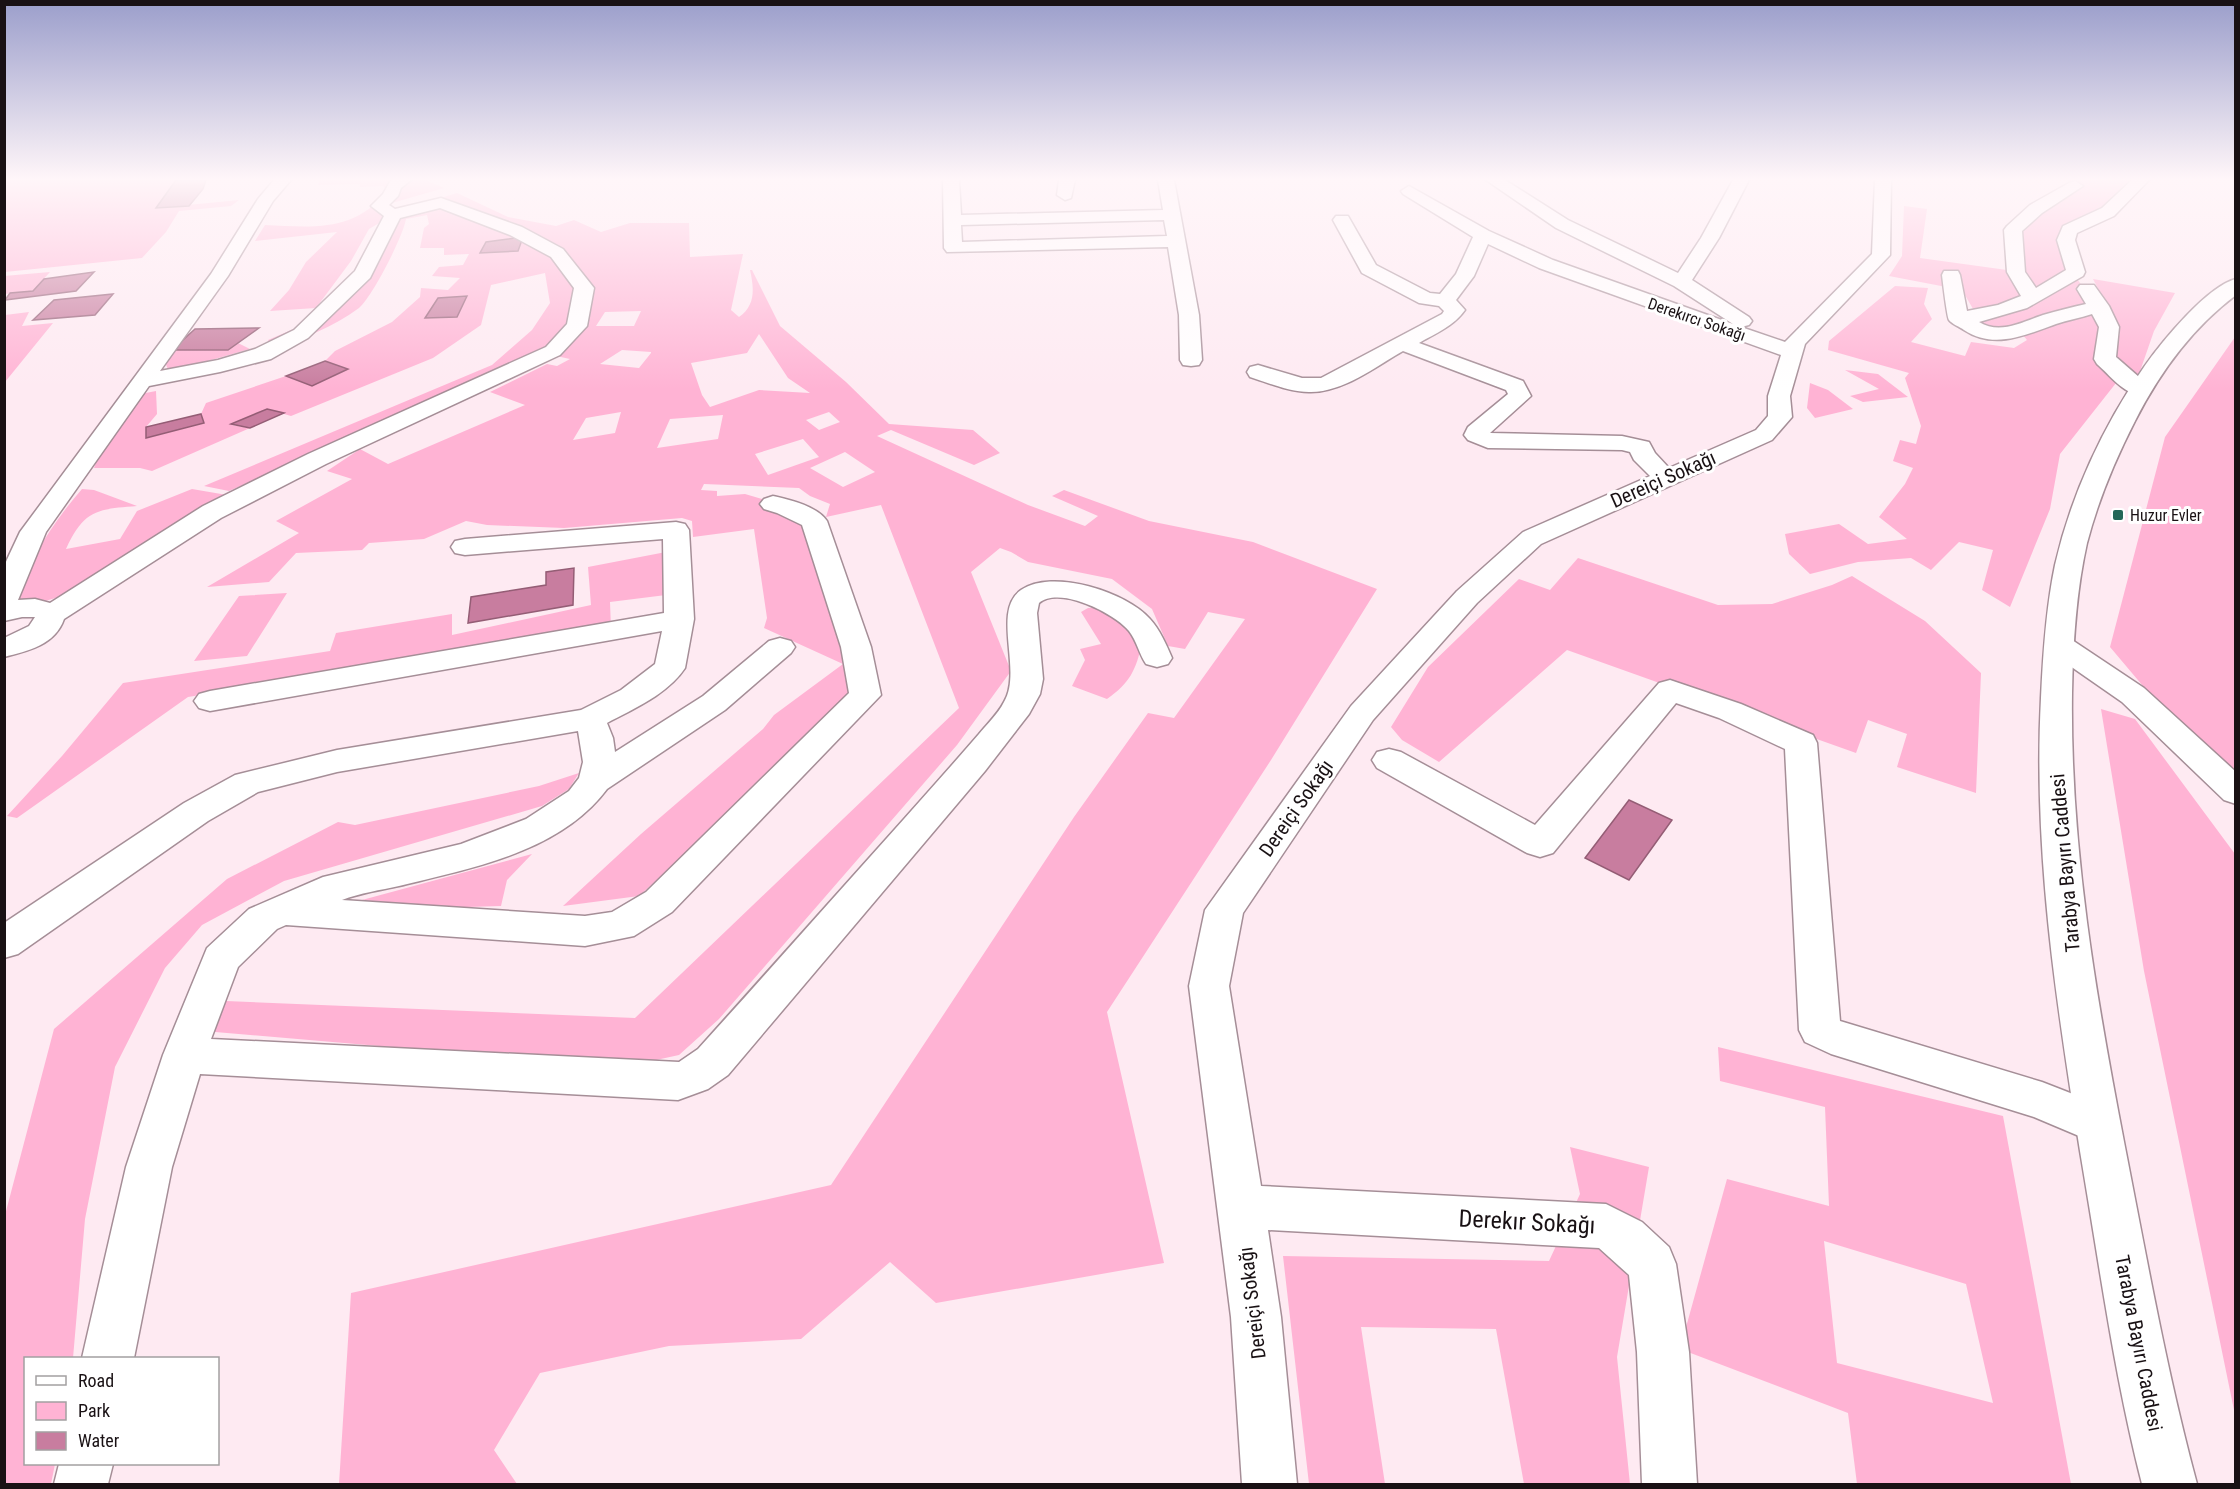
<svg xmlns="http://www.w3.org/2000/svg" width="2240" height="1489" font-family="'Roboto Condensed',sans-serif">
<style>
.green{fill:#ffb3d4;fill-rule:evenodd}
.water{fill:#c87d9f;stroke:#945d75;stroke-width:1.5}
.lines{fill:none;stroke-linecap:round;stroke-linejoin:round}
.minor-casing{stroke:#a58e97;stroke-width:3}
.primary-casing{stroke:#a58e97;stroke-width:3}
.minor{fill:#fff;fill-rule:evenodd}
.primary{fill:#fff;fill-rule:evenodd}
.poi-dot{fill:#246758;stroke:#fff;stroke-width:2}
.labels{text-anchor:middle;stroke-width:6;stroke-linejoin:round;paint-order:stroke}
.far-street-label{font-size:16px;fill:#191114;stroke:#fff}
.far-poi-label{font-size:16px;fill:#191114;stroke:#fff;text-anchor:start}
.street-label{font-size:20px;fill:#191114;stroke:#fff}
.near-street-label{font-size:24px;fill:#191114;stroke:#fff}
</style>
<rect width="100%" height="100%" fill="#feeaf2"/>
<!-- green -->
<path class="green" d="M 4,180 L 176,180 L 157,208 L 239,200 L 231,206 L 179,211 L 166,232 L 142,258 L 5,272 Z
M 320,180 L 426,180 L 444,188 L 385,205 L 401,210 L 457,193 L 508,217 L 556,226 L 574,220 L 601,232 L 630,223 L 689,223 L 690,257 L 743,254 L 731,310 L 739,317 C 756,305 754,288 750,270 L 752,270 L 780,326 L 846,382 L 889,424 L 973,430 L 1000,453 L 974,465 L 891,430 L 877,436 L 1028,505 L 1085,526 L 1098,516 L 1052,496 L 1064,490 L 1149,521 L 1253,542 L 1377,589 L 1271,760 L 1107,1012 L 1164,1263 L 936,1303 L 890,1262 L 801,1339 L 669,1346 L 540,1373 L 494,1450 L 517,1484 L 339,1484 L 351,1293 L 831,1185 L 1074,817 L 1148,713 L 1174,718 L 1245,619 L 1208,612 L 1185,649 L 1168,646 L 1152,609 L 1112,579 L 1028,562 L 1011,552 L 1000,548 L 971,572 L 1011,671 L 957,745 L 719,1019 L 679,1055 L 624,1067 L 192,1030 L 202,1000 L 635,1018 L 959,708 L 881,505 L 826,517 L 830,504 L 810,496 L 799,488 L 704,484 L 701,490 L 717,491 L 717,496 L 745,494 L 762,499 L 803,519 L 863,696 L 639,896 L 563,906 L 641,834 L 763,729 L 774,715 L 843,664 L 764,628 L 767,618 L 754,529 L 693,537 L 692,521 L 682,518 L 564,528 L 487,525 L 466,521 L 424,539 L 369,543 L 362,550 L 296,553 L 269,582 L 207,587 L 299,533 L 276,521 L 352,479 L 327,471 L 360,449 L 388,464 L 525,405 L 490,392 L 547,364 L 557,366 L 570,359 L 547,354 L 229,491 L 204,486 L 492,365 L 532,330 L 550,303 L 545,273 L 491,285 L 481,325 L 433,358 L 291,416 L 267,409 L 232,425 L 250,428 L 152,471 L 140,468 L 94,468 L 120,398 L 156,391 L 157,414 L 146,427 L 147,438 L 204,423 L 201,414 L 206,403 L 286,376 L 312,385 L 347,369 L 325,361 L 335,351 L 392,322 L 420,297 L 421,288 L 448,290 L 460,278 L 432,276 L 439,267 L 463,265 L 469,254 L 444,255 L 444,248 L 420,248 L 424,228 L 429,224 L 427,215 L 406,219 C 403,237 372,297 359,308 C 334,327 301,339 272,350 L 268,340 L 324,316 L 384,242 L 386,219 L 369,229 L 351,261 L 316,308 L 270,311 L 289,290 L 306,262 L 337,232 L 255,241 L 265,225 C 312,227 356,233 387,190 L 383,186 L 360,187 L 360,184 L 318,185 ZM 641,311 L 634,326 L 596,326 L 605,312 ZM 759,334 L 788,378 L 810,393 L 759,390 L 710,407 L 702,395 L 691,363 L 747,353 ZM 622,350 L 651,352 L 651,353 L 639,368 L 600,364 ZM 621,412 L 615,433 L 573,440 L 586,418 ZM 829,412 L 840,422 L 819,430 L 806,420 ZM 723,415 L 718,439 L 657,448 L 670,419 ZM 803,439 L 819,457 L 768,475 L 755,454 ZM 845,452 L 875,472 L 843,487 L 810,468 Z
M 2067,180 L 2129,180 L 2129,186 L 2104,211 L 2063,229 L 2071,271 L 2033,296 L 2019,272 L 2015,230 L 2077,185 Z
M 1904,206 L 1927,209 L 1920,258 L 2007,270 L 2027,297 L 1976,314 L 1962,290 L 1889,276 L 1902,256 Z
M 50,272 L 33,291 L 5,294 L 4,276 Z
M 2075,276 L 2095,304 L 1998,333 L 1982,322 L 1984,316 Z
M 2093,279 L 2175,293 L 2154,331 L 2138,377 L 2115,360 L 2120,331 Z
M 1895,286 L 1928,288 L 1924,304 L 1932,319 L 1911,342 L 1965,356 L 1971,342 L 2014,348 L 2027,340 L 2022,334 L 2095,311 L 2102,326 L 2098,358 L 2116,383 L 2060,454 L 2050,509 L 2010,607 L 1982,590 L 1993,550 L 1959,542 L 1931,570 L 1911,558 L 1858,562 L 1810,574 L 1789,554 L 1785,534 L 1839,524 L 1868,544 L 1907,539 L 1879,517 L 1905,484 L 1913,468 L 1893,461 L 1900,440 L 1916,444 L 1921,426 L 1905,378 L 1909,373 L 1828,350 L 1829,341 Z
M 29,312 L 22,326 L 53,323 L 5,382 L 5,315 Z
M 2235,337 L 2235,795 L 2110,647 L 2165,437 Z
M 238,343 L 250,349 L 169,372 L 163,357 C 184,340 215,359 238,343 Z
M 1845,370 L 1878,374 L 1908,397 L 1863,402 L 1850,396 L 1879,389 Z
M 1810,383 L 1828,390 L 1853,409 L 1815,418 L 1807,408 Z
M 82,489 L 94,490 L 137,506 C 97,509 84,510 66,549 L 120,539 L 137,511 L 192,489 L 227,495 L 132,550 L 62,596 L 32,605 L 10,602 C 30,561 52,523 82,489 Z
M 666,552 L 674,594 L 610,602 L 611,629 L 188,697 L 17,818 L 7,816 L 62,756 L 123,683 L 330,651 L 336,633 L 452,614 L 452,635 L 591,605 L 588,567 Z
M 1578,558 L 1718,605 L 1772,604 L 1832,585 L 1852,576 L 1925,621 L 1981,673 L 1976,793 L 1897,767 L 1907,734 L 1868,720 L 1856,753 L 1567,650 L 1439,762 L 1402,740 L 1391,727 L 1428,667 L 1519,579 L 1550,590 Z
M 287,593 L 247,656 L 194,661 L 239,596 Z
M 1111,607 L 1142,643 C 1136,670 1130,683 1107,699 L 1072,686 L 1085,660 L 1080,649 L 1101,644 L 1081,612 L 1088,608 Z
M 2101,709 L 2135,719 L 2235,854 L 2235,1415 L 2144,971 Z
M 579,773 L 569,789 L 542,806 L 284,881 L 202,925 L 165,968 L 115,1067 L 85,1219 L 73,1358 L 26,1358 L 26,1464 L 55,1464 L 51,1484 L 5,1484 L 5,1215 L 54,1029 L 227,879 L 338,822 L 355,825 L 539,786 Z
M 532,854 L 507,880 L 501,906 L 336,911 L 362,900 Z
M 1718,1047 L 2003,1116 L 2071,1484 L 1857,1484 L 1848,1413 L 1680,1349 L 1727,1179 L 1829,1206 L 1825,1107 L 1720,1081 ZM 1824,1241 L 1966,1284 L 1993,1403 L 1837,1363 Z
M 1570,1147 L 1649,1167 L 1617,1357 L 1630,1484 L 1524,1484 L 1496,1329 L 1361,1327 L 1385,1484 L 1309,1484 L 1283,1256 L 1549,1261 L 1580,1194 Z"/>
<!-- water -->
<path class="water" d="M 176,180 L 206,180 L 203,189 L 189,206 L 156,208 Z
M 523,237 L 518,251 L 480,253 L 486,242 Z
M 94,272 L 76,291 L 5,300 L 10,293 L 33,291 L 44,279 Z
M 113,294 L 95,315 L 33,320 L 54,300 Z
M 467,296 L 457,317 L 425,318 L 438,298 Z
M 259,328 L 228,350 L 172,350 L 195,329 Z
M 325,361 L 348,369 L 312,386 L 286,376 Z
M 267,409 L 284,413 L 250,428 L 231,424 Z
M 201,414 L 204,423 L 146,438 L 146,427 Z
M 574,568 L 573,605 L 468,623 L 471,597 L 546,585 L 546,572 Z
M 1629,800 L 1672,820 L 1629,880 L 1585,858 Z"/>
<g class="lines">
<defs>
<path id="minor" d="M 274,180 L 291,180 L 273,201 L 228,276 L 160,371 L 218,360 L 255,349 L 294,330 L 355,271 L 384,216 L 371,206 L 383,194 L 391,180 L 411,180 L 401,188 L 398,196 L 389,205 L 395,209 L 441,198 L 522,227 L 563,249 L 594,288 L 587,326 L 560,355 L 326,464 L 221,518 L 64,619 C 55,645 28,651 4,657 L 4,638 L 29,626 L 35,617 L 22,617 L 4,621 L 4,566 L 20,532 L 211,274 L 258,199 ZM 440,208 L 510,235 L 551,257 L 574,288 L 567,324 L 546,347 L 308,454 L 203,506 L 50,603 L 35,599 L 18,600 L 46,532 L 149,386 L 220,372 L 271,359 L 308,338 L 370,278 L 400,218 Z
M 943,180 L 959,180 L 961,215 L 1163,210 L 1158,180 L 1174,180 L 1199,315 L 1202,360 L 1199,365 L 1191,366 L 1183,365 L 1180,360 L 1179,315 L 1168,247 L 947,252 L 944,248 ZM 1164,220 L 1167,236 L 962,242 L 961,225 Z
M 1059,180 L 1075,180 L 1071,198 L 1065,200 L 1057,195 Z
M 1486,180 L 1505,180 L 1568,220 L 1678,273 L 1701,238 L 1733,180 L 1749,180 L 1719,238 L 1692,280 L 1749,317 L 1752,321 L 1749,325 L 1741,327 L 1785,342 L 1872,254 L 1875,180 L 1891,180 L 1890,255 L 1805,344 L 1790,396 L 1792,417 L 1772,440 L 1541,544 L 1477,603 L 1373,720 L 1243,913 L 1229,986 L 1261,1186 L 1606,1204 L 1642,1222 L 1669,1247 L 1676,1264 L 1689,1352 L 1697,1484 L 1642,1484 L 1637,1352 L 1629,1275 L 1599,1248 L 1268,1230 L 1281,1317 L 1297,1484 L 1242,1484 L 1231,1317 L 1189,986 L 1205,910 L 1351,706 L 1457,591 L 1523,532 L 1650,476 L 1634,460 L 1630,452 L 1622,450 L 1488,448 L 1468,440 L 1464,435 L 1468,427 L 1508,394 L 1506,390 L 1403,351 C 1375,367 1342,393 1309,392 C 1289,392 1269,383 1250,377 L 1247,372 L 1250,367 L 1258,365 L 1302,378 L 1321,378 L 1442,314 L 1444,311 L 1439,306 L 1419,303 L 1362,273 L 1333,220 L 1336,216 L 1348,216 L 1376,265 L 1430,293 L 1440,294 L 1456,274 L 1473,237 L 1403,194 L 1401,191 L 1409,186 L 1489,231 L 1553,260 L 1733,324 L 1674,286 L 1556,228 ZM 1488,244 L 1539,268 L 1781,355 L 1768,396 L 1768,416 L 1756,430 L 1669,468 L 1655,453 L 1649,442 L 1622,436 L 1490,433 L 1531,396 L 1523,381 L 1419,343 C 1436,333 1454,326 1465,310 L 1456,300 L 1474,276 Z
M 2132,180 L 2149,180 L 2114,216 L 2077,233 L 2075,240 L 2085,272 L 2083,276 L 2027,308 L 1979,322 C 2000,335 2022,322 2043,315 C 2057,311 2072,307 2086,304 L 2077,289 L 2080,285 L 2094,285 L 2109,306 L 2119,327 L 2116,357 L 2147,384 L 2150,389 L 2147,394 C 2127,399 2111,376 2097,364 L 2094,359 L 2099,327 L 2092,314 C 2080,318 2068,320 2056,324 C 2026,335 1994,350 1964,330 C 1960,327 1952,324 1949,320 C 1947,317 1943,283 1942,275 L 1944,271 L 1958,271 L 1960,275 L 1967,311 L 1998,305 L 2021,296 L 2007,272 L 2004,230 L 2007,226 L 2030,205 L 2069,183 L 2075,181 L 2083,186 L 2042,213 L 2022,231 L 2025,272 L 2036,288 L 2066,270 L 2057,240 L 2063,226 L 2102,208 Z
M 773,496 C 790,500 817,506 827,521 L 871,647 L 881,695 L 672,912 L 634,936 L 585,946 L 286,925 L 277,929 L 238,967 L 211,1039 L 679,1062 L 698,1049 C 767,973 835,896 904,819 C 929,791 954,763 979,734 C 987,724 998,714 1004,702 C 1023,671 991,611 1021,590 C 1052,568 1127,592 1150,619 C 1160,630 1166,644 1172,658 L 1168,664 L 1157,667 L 1146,664 C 1139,654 1137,641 1129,631 C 1114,613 1060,586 1039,603 L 1037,613 L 1043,679 L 1040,694 L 1029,714 L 985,771 L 728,1075 L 708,1089 L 678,1100 L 200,1074 L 172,1167 L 134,1358 L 82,1358 L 126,1167 L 163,1055 L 207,948 L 249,909 L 323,877 L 461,844 L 526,819 L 569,791 L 579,778 L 583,762 L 578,731 L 337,772 L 258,792 L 208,821 L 18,954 L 4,958 L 4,923 L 184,803 L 235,775 L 337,750 L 581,710 L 621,690 L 655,664 L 662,631 L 210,711 L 199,708 L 194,701 L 199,694 L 210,691 L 664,613 L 663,539 L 465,555 L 455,553 L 451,547 L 455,541 L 465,539 L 676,522 L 685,524 L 689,530 L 694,619 L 685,668 C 668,694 633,709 607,723 L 613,738 L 615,752 L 703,696 L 769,641 L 780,638 L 791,641 L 795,647 L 791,653 L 725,710 L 607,789 C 560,852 472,868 399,886 C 381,890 360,893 342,900 L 585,916 L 612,912 L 646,892 L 849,693 L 841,647 L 802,525 L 777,513 L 764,509 L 760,504 L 764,499 Z
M 2061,637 L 2072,640 L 2144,688 L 2236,772 L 2236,804 L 2224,800 L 2122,702 L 2050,652 L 2046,646 L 2050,640 Z
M 1670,680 L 1741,704 L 1813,735 L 1817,743 L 1840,1021 L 2042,1082 L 2114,1110 L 2120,1124 L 2114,1138 L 2098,1144 L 2034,1117 L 1831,1054 L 1805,1042 L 1799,1030 L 1785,749 L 1719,718 L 1676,703 L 1553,853 L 1540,857 L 1527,853 L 1377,768 L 1372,760 L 1377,752 L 1389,749 L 1401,752 L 1535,825 L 1659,683 Z
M 59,1464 L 113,1464 L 108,1484 L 54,1484 Z"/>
<path id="primary" d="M 2236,279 L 2236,295 C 2192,328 2160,372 2135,421 C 2115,460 2098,501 2087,543 C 2076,592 2073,643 2072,693 C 2070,846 2096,997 2125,1147 C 2147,1260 2167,1373 2197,1484 L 2142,1484 C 2114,1375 2099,1262 2080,1151 C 2056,1001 2033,850 2041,698 C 2043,654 2046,608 2055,565 C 2071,495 2103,426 2144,367 C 2161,343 2207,286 2236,279 Z"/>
</defs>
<!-- minor casing -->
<use href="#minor" class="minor-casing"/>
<!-- primary casing -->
<use href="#primary" class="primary-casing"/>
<!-- minor -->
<use href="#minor" class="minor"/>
<!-- primary -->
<use href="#primary" class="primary"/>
</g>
<!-- sky -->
<linearGradient id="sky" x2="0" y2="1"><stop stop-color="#9b9ecb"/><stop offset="0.46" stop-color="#fff6f9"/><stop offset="1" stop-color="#fff6f9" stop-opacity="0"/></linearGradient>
<rect width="2240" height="389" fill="url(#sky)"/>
<!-- markers -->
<rect class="poi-dot" x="2112" y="509" width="12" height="12" rx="3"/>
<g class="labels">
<!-- far-street labels -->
<g class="far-street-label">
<text transform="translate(1697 319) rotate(19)" y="6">Derekırcı Sokağı</text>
</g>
<!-- far-poi labels -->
<g class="far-poi-label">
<text x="2130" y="521">Huzur Evler</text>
</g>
<!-- street labels -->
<g class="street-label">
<text transform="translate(1663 479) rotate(-24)" y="7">Dereiçi Sokağı</text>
<text transform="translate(1296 808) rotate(-55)" y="7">Dereiçi Sokağı</text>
<text transform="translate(2065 863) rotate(-95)" y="7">Tarabya Bayırı Caddesi</text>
<text transform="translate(1252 1303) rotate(-97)" y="7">Dereiçi Sokağı</text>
<text transform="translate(2139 1343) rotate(79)" y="7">Tarabya Bayırı Caddesi</text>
</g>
<!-- near-street labels -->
<g class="near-street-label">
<text transform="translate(1527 1222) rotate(3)" y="8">Derekır Sokağı</text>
</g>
</g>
<!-- border -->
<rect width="2240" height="1489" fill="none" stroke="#191114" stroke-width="12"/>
<!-- legend -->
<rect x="24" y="1357" width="195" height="108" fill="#ffffff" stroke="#a3a0a1" stroke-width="1.5"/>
<rect x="36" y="1376" width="30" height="9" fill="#ffffff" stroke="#a3a0a1" stroke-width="1.5"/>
<text x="78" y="1387" font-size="18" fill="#191114">Road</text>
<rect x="36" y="1402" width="30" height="18" fill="#ffb3d4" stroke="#a3a0a1" stroke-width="1.5"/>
<text x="78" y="1417" font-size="18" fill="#191114">Park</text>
<rect x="36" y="1432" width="30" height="18" fill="#c87d9f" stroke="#a3a0a1" stroke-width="1.5"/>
<text x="78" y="1447" font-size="18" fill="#191114">Water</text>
</svg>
